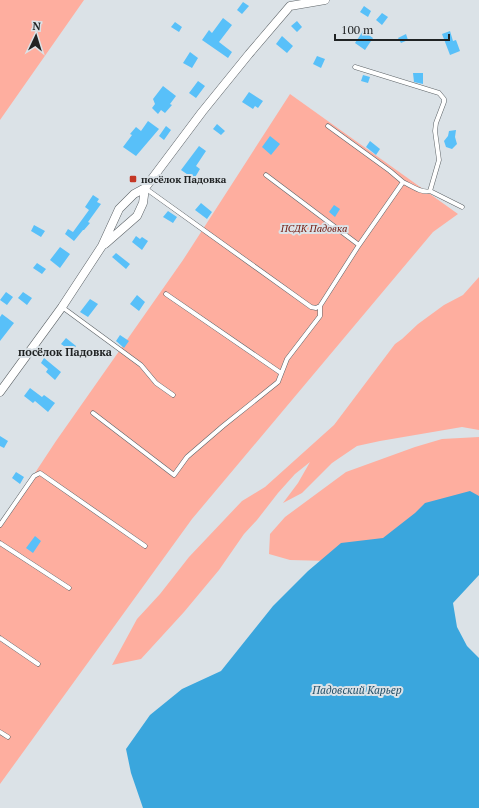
<svg xmlns="http://www.w3.org/2000/svg" width="479" height="808" font-family="'PT Serif',serif">
<style>
.green{fill:#feae9f}
.water{fill:#3aa6dd}
.building{fill:#58c0f9}
.lines{fill:none;stroke-linecap:round;stroke-linejoin:round}
.service-casing{stroke:#5e6468;stroke-width:5}
.minor-casing{stroke:#5e6468;stroke-width:9}
.service{stroke:#fff;stroke-width:4}
.minor{stroke:#fff;stroke-width:8}
.poi-dot{fill:#c43725;stroke:#dbe2e7;stroke-width:1.5}
.labels{text-anchor:middle;stroke-width:4;stroke-linejoin:round;paint-order:stroke}
.poi-label{font-size:10px;font-weight:bold;fill:#202324;stroke:#dbe2e7;text-anchor:start}
.park-label{font-size:10px;font-style:italic;fill:#6f160b;stroke:#dbe2e7}
.neighbourhood-label{font-size:11px;font-weight:bold;fill:#202324;stroke:#dbe2e7}
.water-label{font-size:11px;font-style:italic;fill:#244f67;stroke:#dbe2e7}
</style>
<rect width="100%" height="100%" fill="#dbe2e7"/>
<!-- green -->
<path class="green" d="M 0,0 L 84,0 L 0,120 Z
M 290,94 L 458,214 L 433,232 L 192,519 L 0,784 L 0,526 L 56,441 L 183,260 Z
M 479,277 L 479,430 L 462,427 L 380,441 L 357,446 L 332,463 L 302,493 L 283,503 L 298,483 L 310,462 L 295,474 L 278,493 L 257,520 L 244,534 L 219,570 L 184,612 L 141,659 L 112,665 L 137,619 L 160,594 L 189,557 L 242,501 L 265,487 L 334,425 L 395,344 L 402,339 L 418,324 L 444,305 L 463,295 Z
M 479,437 L 479,565 L 290,560 L 269,554 L 270,534 L 285,517 L 346,472 L 415,447 L 442,439 Z"/>
<!-- water -->
<path class="water" d="M 470,491 L 479,496 L 479,575 L 453,603 L 457,627 L 467,646 L 479,658 L 479,808 L 143,808 L 131,773 L 126,749 L 150,715 L 182,689 L 221,671 L 273,606 L 308,571 L 341,543 L 383,538 L 415,513 L 425,503 Z"/>
<!-- building -->
<path class="building" d="M 243,2 L 249,6 L 242,14 L 237,10 Z
M 364,6 L 371,11 L 368,17 L 360,12 Z
M 382,13 L 388,17 L 382,25 L 376,20 Z
M 223,18 L 232,25 L 219,42 L 232,52 L 228,58 L 202,40 L 209,30 L 212,33 Z
M 297,21 L 302,27 L 297,32 L 291,26 Z
M 175,22 L 182,27 L 179,32 L 171,27 Z
M 363,31 L 373,38 L 365,50 L 355,43 Z
M 450,31 L 453,41 L 456,40 L 460,51 L 450,55 L 442,34 Z
M 406,34 L 408,40 L 401,43 L 398,38 Z
M 282,36 L 293,46 L 287,53 L 276,44 Z
M 190,52 L 198,58 L 192,68 L 183,63 Z
M 317,56 L 325,59 L 321,68 L 313,64 Z
M 413,73 L 423,73 L 423,84 L 414,82 Z
M 363,75 L 370,77 L 368,83 L 361,81 Z
M 198,81 L 205,86 L 196,98 L 189,93 Z
M 163,86 L 176,96 L 170,104 L 172,105 L 165,113 L 161,110 L 158,114 L 152,108 L 155,104 L 153,99 Z
M 249,92 L 263,101 L 258,108 L 255,106 L 253,109 L 242,102 Z
M 148,121 L 159,129 L 136,156 L 123,147 L 132,135 L 130,134 L 136,127 L 141,131 Z
M 217,124 L 225,131 L 221,135 L 213,129 Z
M 166,126 L 171,130 L 164,140 L 159,136 Z
M 456,130 L 455,137 L 457,144 L 452,149 L 446,147 L 444,141 L 448,136 L 449,131 Z
M 270,136 L 280,144 L 271,155 L 262,147 Z
M 370,141 L 380,149 L 376,155 L 366,147 Z
M 199,146 L 206,151 L 196,166 L 200,169 L 194,179 L 181,170 Z
M 93,195 L 99,199 L 97,202 L 101,204 L 88,222 L 90,223 L 84,230 L 83,230 L 74,241 L 65,234 L 68,229 L 73,232 L 89,210 L 85,207 Z
M 201,203 L 212,212 L 207,219 L 195,210 Z
M 334,205 L 340,209 L 335,217 L 329,212 Z
M 168,211 L 177,217 L 173,223 L 163,217 Z
M 34,225 L 45,231 L 41,237 L 31,231 Z
M 136,236 L 140,239 L 142,237 L 148,241 L 142,250 L 132,242 Z
M 60,247 L 70,254 L 60,268 L 50,260 Z
M 116,253 L 130,264 L 126,269 L 112,257 Z
M 37,263 L 46,269 L 42,274 L 33,268 Z
M 6,292 L 13,297 L 7,305 L 0,300 Z
M 23,292 L 32,298 L 27,305 L 18,298 Z
M 137,295 L 145,302 L 139,311 L 130,304 Z
M 90,299 L 98,304 L 88,317 L 80,312 Z
M 2,314 L 14,323 L 0,341 L 0,317 Z
M 120,335 L 129,341 L 124,348 L 116,341 Z
M 66,338 L 76,346 L 72,352 L 61,344 Z
M 44,358 L 61,372 L 55,380 L 46,372 L 48,369 L 41,363 Z
M 30,388 L 42,397 L 44,395 L 55,403 L 48,412 L 35,401 L 33,403 L 24,396 Z
M 0,436 L 8,441 L 4,448 L 0,446 Z
M 16,472 L 24,477 L 20,484 L 12,478 Z
M 35,536 L 41,541 L 33,553 L 26,548 Z"/>
<g class="lines">
<defs>
<path id="service" d="M 355,67 L 439,93 L 444,99 L 444,102 L 436,123 L 435,131 L 439,160 L 430,191 C 422,194 410,185 403,182
M 266,175 L 359,245
M 145,188 L 311,307 L 316,308 L 320,306 L 359,245 L 403,182 L 390,171 L 328,126
M 430,191 L 462,207
M 166,294 L 281,373
M 62,307 L 141,365 L 156,383 L 173,395
M 93,413 L 174,475 L 187,457 L 223,426 L 278,382 L 287,359 L 320,316 L 320,306
M 0,525 L 34,476 L 40,473 L 145,546
M 0,543 L 69,588
M 0,638 L 38,664
M 0,732 L 8,737"/>
<path id="minor" d="M 105,244 L 137,216 L 143,203 L 145,188
M 0,392 L 62,307 L 102,246 L 119,209 L 134,194 L 145,188 L 202,112 L 249,54 L 290,6 L 325,0"/>
</defs>
<!-- service casing -->
<use href="#service" class="service-casing"/>
<!-- minor casing -->
<use href="#minor" class="minor-casing"/>
<!-- service -->
<use href="#service" class="service"/>
<!-- minor -->
<use href="#minor" class="minor"/>
</g>
<!-- markers -->
<rect class="poi-dot" x="129" y="175" width="8" height="8" rx="2"/>
<g class="labels">
<!-- poi labels -->
<g class="poi-label">
<text x="141" y="183">посёлок Падовка</text>
</g>
<!-- park labels -->
<g class="park-label">
<text x="314" y="232">ПСДК Падовка</text>
</g>
<!-- neighbourhood labels -->
<g class="neighbourhood-label">
<text x="65" y="356">посёлок Падовка</text>
</g>
<!-- water labels -->
<g class="water-label">
<text x="357" y="694">Падовский Карьер</text>
</g>
</g>
<!-- north arrow -->
<g transform="translate(36 36) rotate(4)" stroke="#dbe2e7" stroke-width="3" paint-order="stroke">
<path d="M0-3L7 15L0 10L-7 15Z" fill="#202324"/>
<text y="-6" font-size="11" font-weight="bold" text-anchor="middle" fill="#202324">N</text>
</g>
<!-- scale -->
<path d="M335 34v6h114v-6" fill="none" stroke="#202324" stroke-width="2"/>
<text x="341" y="34" font-size="12" fill="#202324" stroke="#dbe2e7" stroke-width="3" paint-order="stroke">100 m</text>
</svg>
